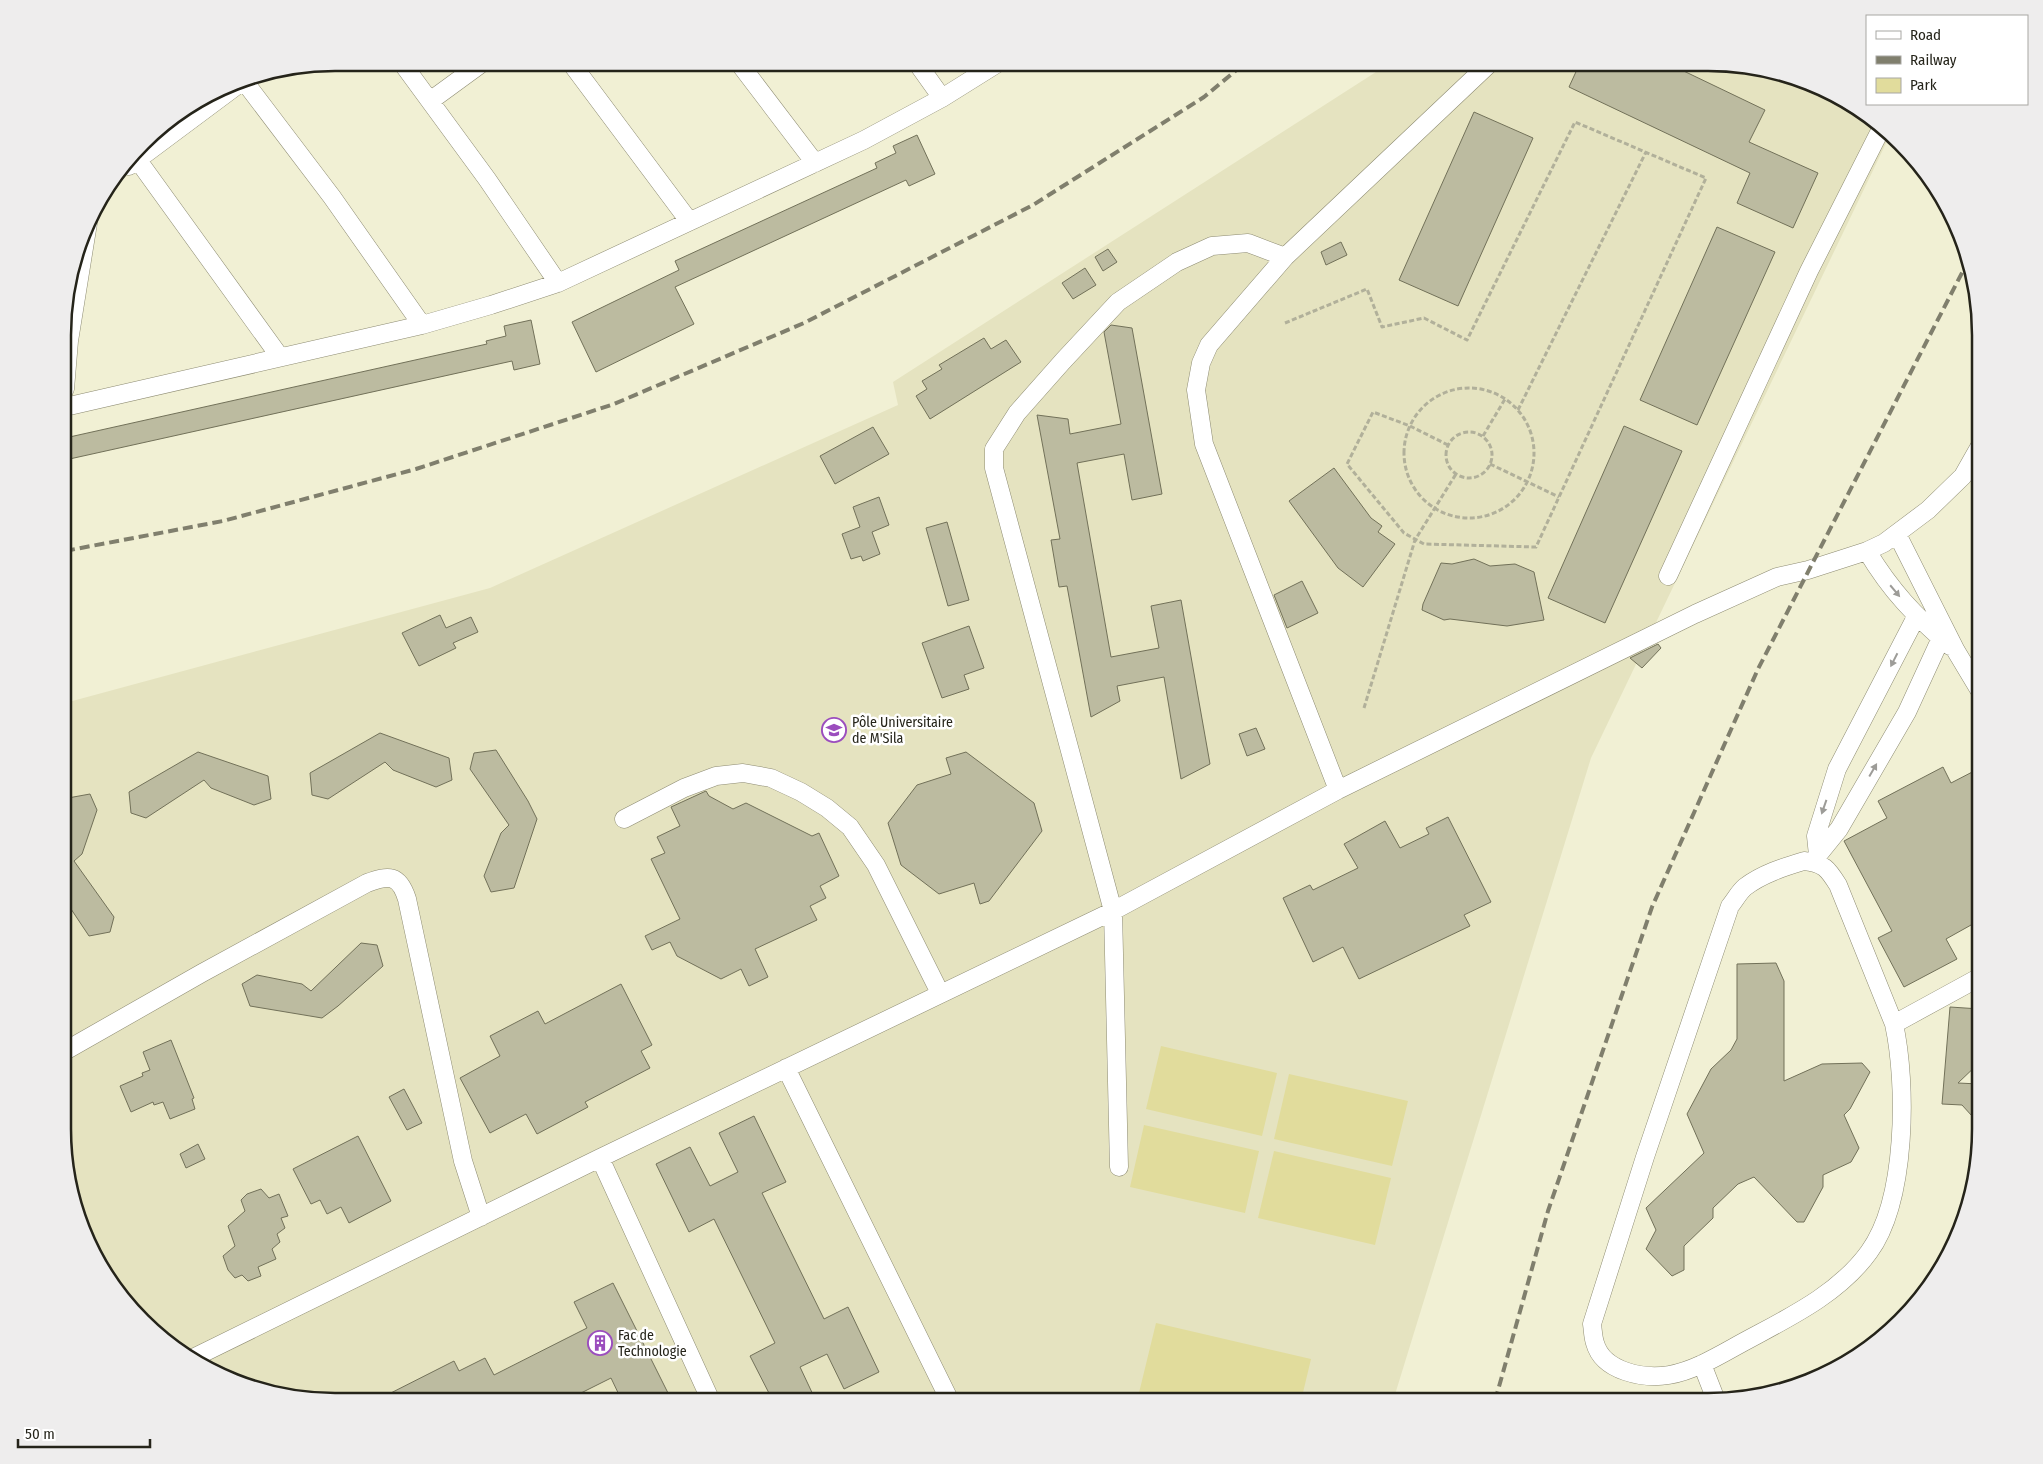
<svg xmlns="http://www.w3.org/2000/svg" width="2043" height="1464" font-family="'Fira Sans Condensed',sans-serif">
<style>
.built{fill:#e5e3c0}
.green{fill:#e1dc9c}
.building{fill:#bcbba0;stroke:#727159}
.lines{fill:none;stroke-linecap:round;stroke-linejoin:round}
.minor-casing{stroke:#8d8b72;stroke-width:19}
.path{stroke:#b1b09a;stroke-width:3;stroke-dasharray:5 2.5;stroke-linecap:butt}
.minor{stroke:#fff;stroke-width:18}
.rail{stroke:#807f6d;stroke-width:4;stroke-dasharray:10 5;stroke-linecap:butt}
.oneway{fill:#9d9c98}
.labels{text-anchor:middle;stroke-width:5;stroke-linejoin:round;paint-order:stroke}
.poi-label{font-size:14px;fill:#25241a;stroke:#fff;text-anchor:start}
.rim{fill:none;stroke:#25241a;stroke-width:2.5}
</style>
<rect width="100%" height="100%" fill="#f1f0d4"/>
<!-- built -->
<path class="built" d="M 1390,63 L 1725,63 L 1812,83 L 1874,119 L 1890,135 L 1591,758 L 1393,1401 L 318,1401 L 248,1387 L 169,1345 L 99,1265 L 65,1164 L 65,703 L 490,588 L 898,405 L 893,382 Z"/>
<!-- green -->
<path class="green" d="M 1161,1046 L 1277,1073 L 1262,1136 L 1146,1109 Z
M 1289,1074 L 1408,1101 L 1392,1166 L 1274,1139 Z
M 1144,1125 L 1259,1151 L 1245,1213 L 1130,1187 Z
M 1274,1151 L 1391,1178 L 1375,1245 L 1258,1218 Z
M 1156,1323 L 1311,1359 L 1301,1401 L 1137,1401 Z"/>
<!-- building -->
<path class="building" d="M 1580,63 L 1667,63 L 1765,110 L 1749,142 L 1818,173 L 1793,228 L 1737,203 L 1750,173 L 1569,87 Z
M 1474,112 L 1533,138 L 1458,306 L 1399,280 Z
M 917,135 L 935,174 L 909,186 L 906,180 L 675,287 L 694,324 L 596,372 L 572,322 L 679,270 L 675,261 L 877,168 L 875,163 L 896,153 L 893,146 Z
M 1717,227 L 1775,252 L 1697,425 L 1640,400 Z
M 1341,242 L 1347,255 L 1326,265 L 1321,252 Z
M 1108,249 L 1117,262 L 1103,271 L 1095,257 Z
M 1085,268 L 1096,285 L 1073,299 L 1062,283 Z
M 531,320 L 540,364 L 514,370 L 512,361 L 65,460 L 65,438 L 487,344 L 486,341 L 506,336 L 504,326 Z
M 1111,325 L 1132,328 L 1162,494 L 1132,500 L 1124,454 L 1077,463 L 1111,657 L 1159,648 L 1151,606 L 1181,600 L 1210,764 L 1181,779 L 1164,677 L 1117,686 L 1120,701 L 1091,717 L 1067,586 L 1059,587 L 1051,540 L 1060,539 L 1037,415 L 1068,419 L 1070,434 L 1121,424 L 1104,332 Z
M 984,338 L 991,349 L 1006,340 L 1021,362 L 930,419 L 916,396 L 927,389 L 922,381 L 942,369 L 939,365 Z
M 1624,426 L 1682,451 L 1605,623 L 1548,598 Z
M 873,427 L 889,454 L 835,484 L 820,456 Z
M 1334,468 L 1371,518 L 1382,526 L 1378,532 L 1395,544 L 1363,587 L 1338,568 L 1289,501 Z
M 879,497 L 889,525 L 872,532 L 880,554 L 863,561 L 861,556 L 851,559 L 842,534 L 860,527 L 853,507 Z
M 947,522 L 969,600 L 948,606 L 926,528 Z
M 1474,559 L 1490,566 L 1515,564 L 1534,572 L 1544,620 L 1507,626 L 1450,619 L 1444,620 L 1422,610 L 1423,604 L 1441,563 L 1452,564 Z
M 1302,581 L 1318,613 L 1287,628 L 1274,595 Z
M 440,615 L 446,628 L 471,617 L 478,632 L 453,643 L 456,648 L 419,666 L 402,633 Z
M 969,626 L 984,668 L 964,675 L 969,689 L 942,698 L 922,643 Z
M 1658,644 L 1661,648 L 1642,668 L 1630,658 Z
M 1256,728 L 1265,749 L 1247,756 L 1239,734 Z
M 380,733 L 449,758 L 452,780 L 436,787 L 393,770 L 385,762 L 328,799 L 312,795 L 310,773 Z
M 496,750 L 528,801 L 537,819 L 514,888 L 491,892 L 484,876 L 501,833 L 509,825 L 470,769 L 474,753 Z
M 198,752 L 268,776 L 271,799 L 254,805 L 211,788 L 204,780 L 146,818 L 131,813 L 129,792 Z
M 966,752 L 1034,803 L 1042,831 L 989,901 L 980,904 L 974,883 L 939,894 L 901,865 L 888,823 L 917,785 L 951,774 L 946,758 Z
M 1943,767 L 1951,783 L 1980,768 L 1980,920 L 1946,939 L 1957,959 L 1904,987 L 1878,938 L 1892,931 L 1844,841 L 1887,818 L 1878,801 Z
M 706,791 L 709,796 L 733,809 L 746,803 L 812,836 L 819,833 L 839,876 L 820,886 L 826,898 L 810,906 L 817,920 L 755,949 L 768,977 L 749,986 L 741,969 L 721,979 L 677,956 L 670,942 L 652,950 L 645,936 L 680,919 L 651,859 L 665,853 L 657,837 L 680,826 L 671,807 Z
M 90,794 L 97,810 L 82,854 L 74,861 L 114,917 L 110,932 L 89,936 L 65,900 L 65,808 L 68,798 Z
M 1448,817 L 1491,902 L 1464,915 L 1470,926 L 1359,979 L 1343,947 L 1313,962 L 1283,898 L 1310,885 L 1313,890 L 1358,868 L 1344,844 L 1385,821 L 1400,848 L 1429,834 L 1426,828 Z
M 361,943 L 377,945 L 383,966 L 338,1006 L 322,1018 L 250,1006 L 242,984 L 257,975 L 302,984 L 311,991 Z
M 1776,963 L 1784,981 L 1784,1081 L 1822,1064 L 1862,1063 L 1870,1072 L 1850,1109 L 1844,1115 L 1859,1148 L 1851,1162 L 1823,1175 L 1823,1187 L 1804,1222 L 1797,1222 L 1754,1177 L 1738,1184 L 1713,1208 L 1713,1218 L 1684,1246 L 1684,1270 L 1672,1276 L 1646,1249 L 1656,1230 L 1646,1208 L 1704,1153 L 1687,1114 L 1711,1069 L 1731,1050 L 1737,1039 L 1737,964 Z
M 621,984 L 652,1045 L 641,1051 L 650,1068 L 585,1102 L 588,1107 L 537,1134 L 526,1114 L 490,1133 L 460,1078 L 500,1056 L 490,1036 L 538,1011 L 545,1024 Z
M 1950,1007 L 1980,1009 L 1980,1062 L 1958,1083 L 1979,1084 L 1971,1092 L 1980,1101 L 1980,1108 L 1972,1116 L 1962,1105 L 1942,1104 Z
M 171,1040 L 194,1098 L 192,1099 L 195,1109 L 170,1119 L 163,1102 L 154,1105 L 153,1102 L 131,1112 L 120,1086 L 143,1076 L 142,1073 L 150,1070 L 143,1052 Z
M 404,1089 L 422,1123 L 407,1130 L 389,1097 Z
M 754,1116 L 786,1182 L 762,1193 L 824,1319 L 848,1307 L 879,1372 L 844,1389 L 827,1354 L 800,1367 L 816,1401 L 773,1401 L 750,1356 L 775,1343 L 714,1219 L 689,1232 L 656,1164 L 690,1147 L 710,1186 L 738,1172 L 719,1133 Z
M 358,1136 L 391,1201 L 349,1223 L 341,1207 L 327,1214 L 320,1200 L 311,1204 L 293,1169 Z
M 198,1144 L 205,1159 L 186,1168 L 180,1154 Z
M 261,1189 L 269,1198 L 279,1194 L 288,1216 L 281,1218 L 285,1228 L 277,1234 L 280,1242 L 272,1249 L 276,1259 L 258,1267 L 261,1276 L 248,1281 L 242,1275 L 235,1278 L 228,1270 L 223,1256 L 235,1246 L 228,1226 L 245,1211 L 241,1200 L 247,1194 Z
M 613,1283 L 669,1395 L 658,1401 L 622,1401 L 611,1378 L 565,1401 L 375,1401 L 454,1361 L 459,1371 L 485,1358 L 494,1375 L 587,1328 L 574,1302 Z"/>
<g class="lines">
<defs>
<path id="minor" d="M 402,63 L 487,179 L 558,283
M 571,63 L 689,221
M 739,63 L 815,163
M 917,63 L 942,98
M 244,81 L 332,197 L 422,325
M 430,101 L 482,63
M 137,159 L 280,357
M 129,166 L 243,81
M 65,389 L 69,341 L 88,223
M 65,407 L 422,325 L 491,305 L 558,283 L 864,140 L 942,98 L 998,63
M 1897,534 L 1956,651 L 1980,691
M 1867,551 C 1891,591 1915,616 1950,646
M 1668,576 L 1809,271 L 1882,127
M 1338,790 L 1204,444 L 1196,390 L 1201,363 L 1209,345 L 1285,257 L 1490,63
M 624,819 L 684,788 L 716,776 L 743,773 L 771,778 L 801,792 L 827,808 L 850,827 L 876,865 L 940,993
M 1818,855 L 1816,836 L 1837,769 L 1916,617
M 1804,861 C 1824,863 1828,869 1838,885 L 1894,1024 C 1907,1084 1907,1200 1869,1252 C 1840,1292 1794,1315 1751,1338 C 1726,1351 1698,1370 1669,1375 C 1644,1379 1603,1372 1595,1343 C 1593,1337 1593,1331 1592,1324 L 1645,1157 L 1730,906 C 1735,900 1739,892 1745,887 C 1762,874 1784,867 1804,861 Z
M 1816,862 L 1818,855 L 1839,829 L 1907,712 L 1941,638
M 1894,1024 L 1980,977
M 65,1051 L 202,973 L 367,883 C 389,875 399,874 407,899 L 463,1161 L 481,1217
M 786,1068 L 950,1401
M 600,1158 L 711,1401
M 1119,1167 L 1113,911 L 994,468 L 994,449 L 1017,413 L 1063,361 L 1118,302 L 1177,262 L 1212,246 L 1248,243 L 1285,257
M 193,1358 L 600,1158 L 1113,911 L 1338,790 L 1695,614 L 1777,577 L 1808,570 L 1867,551 L 1884,543 L 1928,510 L 1963,476 L 1980,446
M 1702,1364 L 1716,1400"/>
</defs>
<!-- minor casing -->
<use href="#minor" class="minor-casing"/>
<!-- path -->
<path class="path" d="M 1285,323 L 1367,289 L 1382,327 L 1424,318 L 1467,340 L 1575,122 L 1706,178 L 1536,547 L 1424,544 L 1404,533 L 1347,464 L 1373,412 L 1410,426 L 1448,445
M1404 453a65 65 0 1 1 130 0a65 65 0 1 1-130 0Z
M 1518,410 L 1646,152
M1446 455a23 23 0 1 1 46 0a23 23 0 1 1-46 0Z
M 1483,436 L 1505,399
M 1490,464 L 1559,497
M 1364,708 L 1415,540 L 1456,474"/>
<!-- minor -->
<use href="#minor" class="minor"/>
<!-- rail -->
<path class="rail" d="M 65,551 L 223,521 L 416,469 L 614,404 L 804,323 L 1033,205 L 1204,97 L 1245,63
M 1495,1401 L 1548,1211 L 1652,907 L 1758,669 L 1966,265"/>
</g>
<!-- one-way arrows -->
<defs><path id="oneway-solid" d="M-6-.8H1V-3.2L6.5 0L1 3.2V.8H-6Z" transform="scale(1.25)"/></defs>
<g class="oneway">
<use href="#oneway-solid" transform="translate(1895 591) rotate(50)"/>
<use href="#oneway-solid" transform="translate(1894 660) rotate(117)"/>
<use href="#oneway-solid" transform="translate(1873 770) rotate(-60)"/>
<use href="#oneway-solid" transform="translate(1824 807) rotate(109)"/>
</g>
<!-- icons -->
<defs>
<symbol id="university-ring" viewBox="-11 -11 22 22"><circle r="9.5" fill="#fff" stroke="#9b4dbe" stroke-width="1.5"/><path d="M0-5L7-2L0 1L-7-2ZM-4 1L0 2.5L4 1V4Q0 6-4 4Z" fill="#9b4dbe"/></symbol>
<symbol id="building-ring" viewBox="-11 -11 22 22"><circle r="9.5" fill="#fff" stroke="#9b4dbe" stroke-width="1.5"/><path d="M-4-6H4V6H1V3H-1V6H-4ZM-2.5-4.3h1.7v1.8h-1.7ZM.8-4.3h1.7v1.8H.8ZM-2.5-1h1.7V.8h-1.7ZM.8-1h1.7V.8H.8Z" fill="#9b4dbe"/></symbol>
</defs>
<g fill-rule="evenodd">
<use href="#university-ring" x="820" y="716" width="28" height="28"/>
<use href="#building-ring" x="586" y="1329" width="28" height="28"/>
</g>
<g class="labels">
<!-- poi labels -->
<g class="poi-label">
<text x="852" y="727">Pôle Universitaire<tspan x="852" dy="16">de M'Sila</tspan></text>
<text x="618" y="1340">Fac de<tspan x="618" dy="16">Technologie</tspan></text>
</g>
</g>
<!-- crop -->
<path d="M0 0H2043V1464H0ZM335 71H1708A264 264 0 0 1 1972 335V1129A264 264 0 0 1 1708 1393H335A264 264 0 0 1 71 1129V335A264 264 0 0 1 335 71Z" fill="#eeeded" fill-rule="evenodd"/>
<path class="rim" d="M335 71H1708A264 264 0 0 1 1972 335V1129A264 264 0 0 1 1708 1393H335A264 264 0 0 1 71 1129V335A264 264 0 0 1 335 71Z"/>
<!-- legend -->
<rect x="1866" y="15" width="162" height="90" fill="#ffffff" stroke="#a8a7a3"/>
<rect x="1876" y="31" width="25" height="8" fill="#ffffff" stroke="#a8a7a3"/>
<text x="1910" y="40" font-size="15" fill="#25241a">Road</text>
<rect x="1876" y="56" width="25" height="8" fill="#807f6d" stroke="#a8a7a3"/>
<text x="1910" y="65" font-size="15" fill="#25241a">Railway</text>
<rect x="1876" y="78" width="25" height="15" fill="#e1dc9c" stroke="#a8a7a3"/>
<text x="1910" y="90" font-size="15" fill="#25241a">Park</text>
<!-- scale -->
<path d="M18 1439v8h132v-8" fill="none" stroke="#25241a" stroke-width="2.5"/>
<text x="25" y="1439" font-size="15" fill="#25241a" stroke="#ffffff" stroke-width="4" paint-order="stroke">50 m</text>
</svg>
